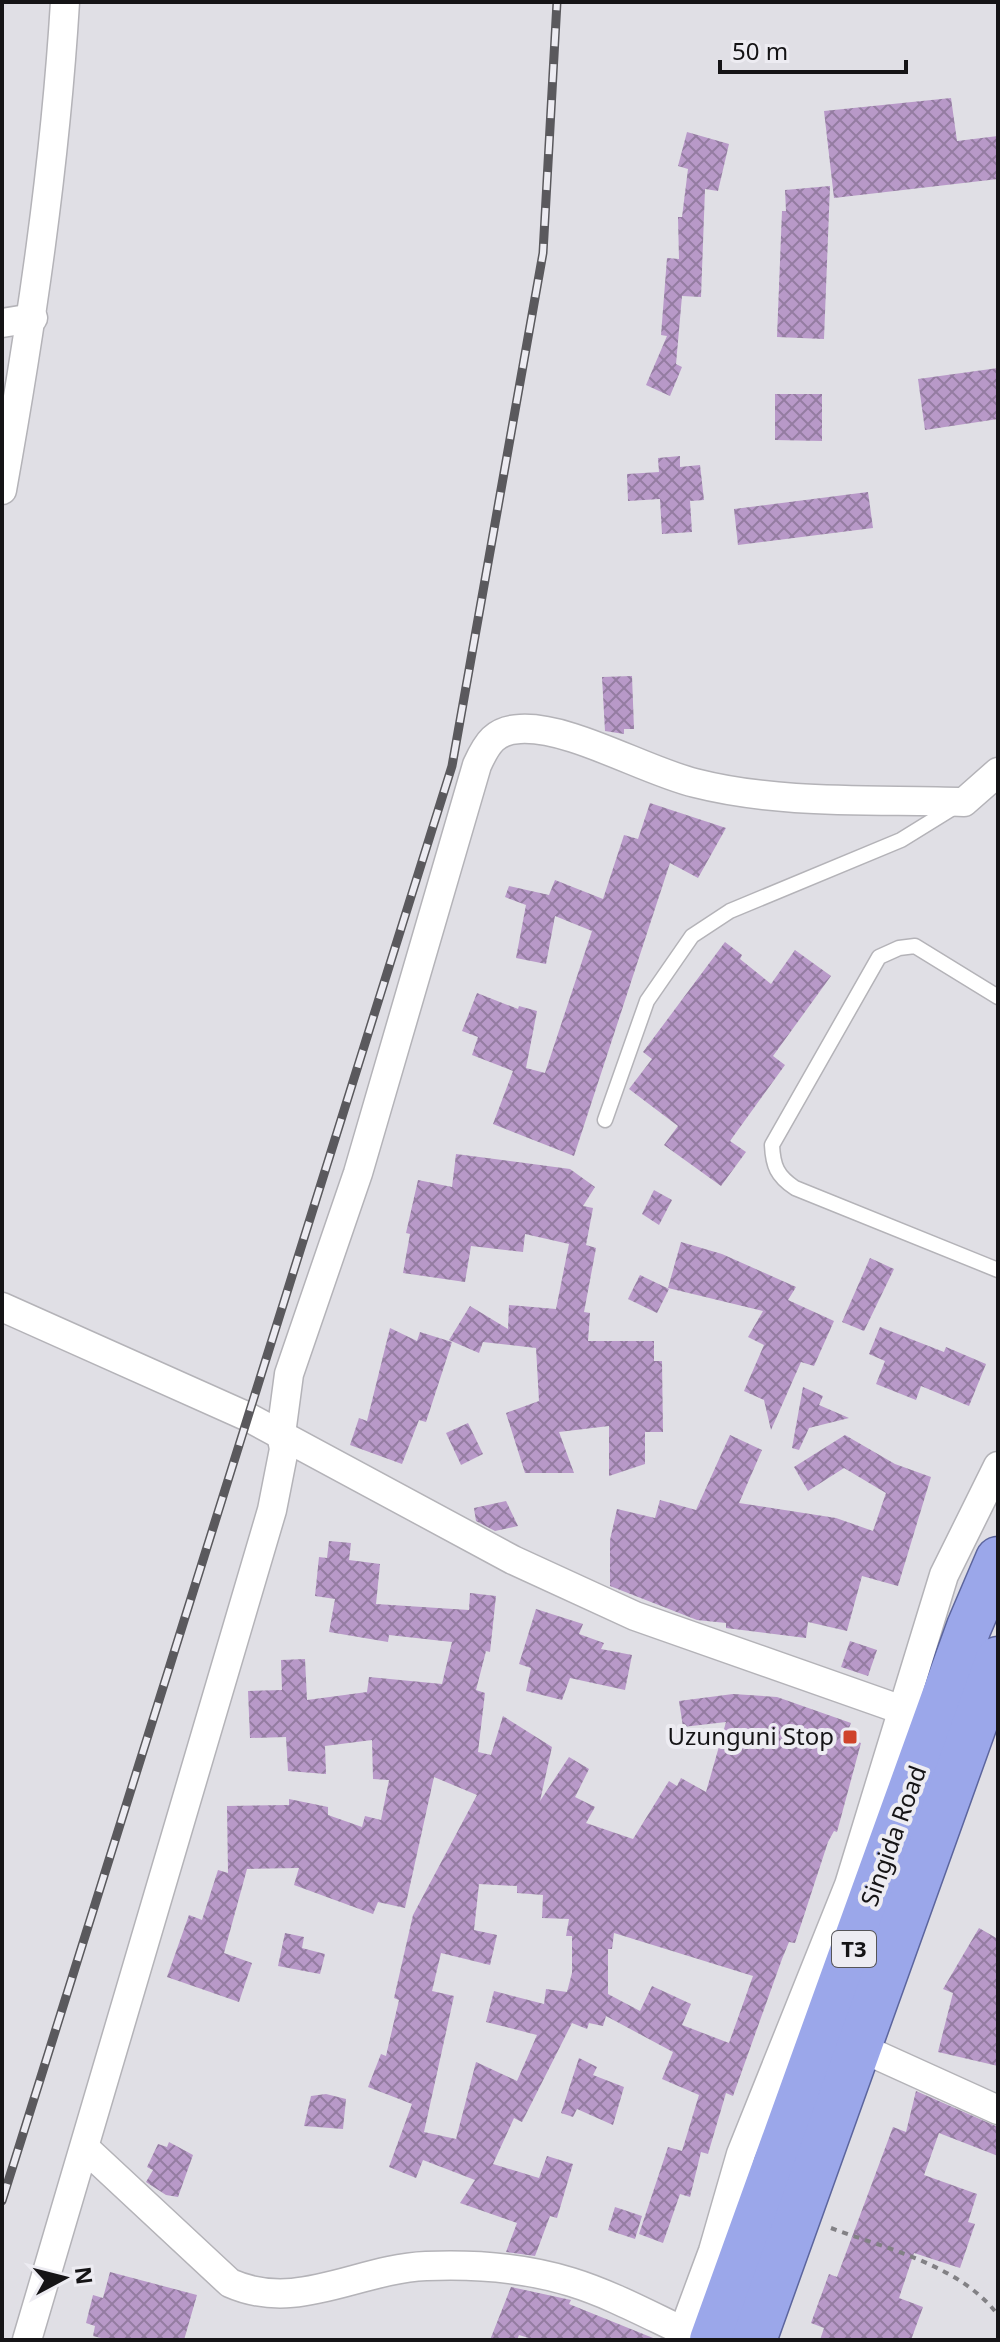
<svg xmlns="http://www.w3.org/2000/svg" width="1000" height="2342" viewBox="0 0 1000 2342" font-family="'Noto Sans',sans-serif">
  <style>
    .building { fill: url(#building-cross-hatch); fill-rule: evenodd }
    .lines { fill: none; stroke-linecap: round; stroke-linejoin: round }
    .service-casing { stroke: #b4b3b8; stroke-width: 17 }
    .minor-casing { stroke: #b4b3b8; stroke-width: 31 }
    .trunk-casing { stroke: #5c659d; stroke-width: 47 }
    .path { stroke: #828185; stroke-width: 4; stroke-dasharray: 6 6; stroke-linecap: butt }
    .service { stroke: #fff; stroke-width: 14 }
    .minor { stroke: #fff; stroke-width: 28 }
    .trunk { stroke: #9ba7ea; stroke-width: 44 }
    .rail-casing { stroke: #5a595d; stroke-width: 9 }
    .rail { stroke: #edecf2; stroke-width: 6; stroke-dasharray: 18; stroke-linecap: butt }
    .poi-dot { fill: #cf432b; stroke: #edecf2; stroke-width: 3 }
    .labels { text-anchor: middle; stroke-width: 8; stroke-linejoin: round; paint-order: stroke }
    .shield { fill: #edecf2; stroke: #565558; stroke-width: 2 }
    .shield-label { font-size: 22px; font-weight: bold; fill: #151416 }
    .poi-label { font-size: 24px; fill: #151416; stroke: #edecf2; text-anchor: end }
    .street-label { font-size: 24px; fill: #151416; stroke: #edecf2 }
  </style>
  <defs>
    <pattern id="building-cross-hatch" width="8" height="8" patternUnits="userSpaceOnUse" patternTransform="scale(2)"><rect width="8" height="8" fill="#b899c8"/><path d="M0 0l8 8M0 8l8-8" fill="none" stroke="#947ca1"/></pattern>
  </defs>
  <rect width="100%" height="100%" fill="#e0dfe5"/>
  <!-- building -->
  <g class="building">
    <polygon points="951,98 957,141 998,136 998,179 834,198 824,111"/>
    <polygon points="687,132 729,144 718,191 705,189 701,297 682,296 676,364 682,367 670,396 646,385 667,336 661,335 667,258 679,259 678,217 682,217 688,169 678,166"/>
    <polygon points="830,186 824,339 777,337 782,211 786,211 785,190"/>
    <polygon points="998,368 998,419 925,430 918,379"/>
    <polygon points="775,394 822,394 822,441 775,440"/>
    <polygon points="680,456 680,467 700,465 704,500 690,501 692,532 662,534 660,499 628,501 627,474 659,472 658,458"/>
    <polygon points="868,492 873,528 738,545 734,509"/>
    <polygon points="632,676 634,729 624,729 624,734 605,731 602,677"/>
    <polygon points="650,803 726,828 698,878 670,863 574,1156 493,1124 513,1071 472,1055 478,1037 462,1031 477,993 518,1009 519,1006 537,1011 526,1068 545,1073 592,931 555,916 546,964 516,958 526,905 505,897 509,886 549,895 555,880 603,899 624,835 638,839"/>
    <polygon points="725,942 742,955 740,959 771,984 795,950 831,976 773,1056 785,1065 730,1141 746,1152 721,1186 664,1145 678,1126 629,1089 652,1059 643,1052"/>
    <polygon points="456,1154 570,1169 595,1187 583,1206 593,1208 586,1245 596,1248 584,1312 590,1313 588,1341 654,1341 654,1361 662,1361 663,1432 645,1432 645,1464 609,1476 609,1426 559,1432 574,1473 525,1473 506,1413 539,1401 536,1348 483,1342 479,1353 449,1340 470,1306 508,1329 509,1305 556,1309 569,1244 525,1234 523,1252 471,1246 465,1282 403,1273 410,1234 406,1233 418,1180 452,1187"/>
    <polygon points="654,1190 672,1200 659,1225 642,1214"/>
    <polygon points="681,1242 722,1254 796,1287 788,1300 834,1321 814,1366 801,1362 771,1430 764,1400 744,1391 764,1345 748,1337 763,1311 668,1288"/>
    <polygon points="870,1258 894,1269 864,1331 842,1322"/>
    <polygon points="640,1275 669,1289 657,1313 628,1299"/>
    <polygon points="880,1327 944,1352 946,1347 986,1364 969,1406 921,1386 916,1400 876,1384 885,1361 869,1354"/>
    <polygon points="390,1328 417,1341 420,1332 452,1342 426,1422 419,1420 402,1464 350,1445 359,1418 367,1421"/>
    <polygon points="803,1387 823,1396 819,1405 849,1418 809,1428 799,1450 792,1448"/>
    <polygon points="468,1423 483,1454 461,1465 446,1433"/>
    <polygon points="730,1435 762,1450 739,1503 836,1518 873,1531 886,1493 844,1468 808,1491 794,1467 845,1435 895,1464 931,1477 898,1586 862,1576 847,1631 808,1622 806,1638 726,1628 726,1623 697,1620 610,1586 610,1540 617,1509 655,1518 660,1500 696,1510"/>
    <polygon points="506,1501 518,1526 495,1531 476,1521 474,1508"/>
    <path d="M329,1541L351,1543L349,1560L380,1564L376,1604L469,1610L470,1593L496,1596L490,1652L486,1651L476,1690L485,1693L478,1752L491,1755L503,1716L552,1747L540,1801L569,1757L589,1769L575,1797L595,1807L586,1823L633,1839L669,1781L677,1786L681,1778L706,1792L726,1722L683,1727L679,1701L733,1694L777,1697L851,1723L845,1738L861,1743L837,1832L834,1831L828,1842L795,1943L789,1942L782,1959L733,2096L726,2093L708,2154L701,2152L690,2197L680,2194L663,2243L639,2234L668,2147L682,2151L699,2095L662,2079L673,2052L606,2016L603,2026L589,2023L587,2029L572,2023L522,2122L514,2118L493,2164L539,2178L547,2156L573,2164L557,2218L550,2216L535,2256L506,2252L517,2223L460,2203L475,2180L423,2160L416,2178L389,2167L412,2104L368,2087L381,2054L386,2056L399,2000L394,1998L413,1915L477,1795L434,1777L405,1908L378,1902L373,1914L294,1885L299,1868L247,1869L224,1953L252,1963L239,2002L167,1977L189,1915L202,1920L218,1870L228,1873L227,1806L289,1805V1799L328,1807V1815L362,1827L365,1816L381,1820L389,1780L373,1779L372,1740L325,1746L326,1774L288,1771L286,1737L250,1738L248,1691L282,1690L281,1660L305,1659L307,1700L367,1692L369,1677L442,1684L452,1642L389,1635L388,1642L329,1632L335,1599L315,1596L319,1557L327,1558ZM479,1884L517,1886V1893L543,1895L542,1918L569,1919L566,1936H572V1973L567,1992L546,1989L544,2004L494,1991L486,2022L537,2035L517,2081L476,2062L456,2139L424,2132L454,1996L432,1991L441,1953L490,1965L497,1935L474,1930ZM614,1933L753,1976L729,2043L682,2025L691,2004L652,1986L640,2011L608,1994V1949H612Z"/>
    <polygon points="536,1609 583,1624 579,1634 604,1643 601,1649 632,1655 625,1690 570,1678 562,1700 526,1691 531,1668 519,1664"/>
    <polygon points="850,1641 877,1650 868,1676 841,1667"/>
    <polygon points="979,1928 998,1939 998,2066 938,2052 953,1993 943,1989"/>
    <polygon points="285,1933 304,1937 302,1948 325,1954 320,1974 278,1966"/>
    <polygon points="579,2058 597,2067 593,2075 624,2087 613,2125 577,2109 573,2117 561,2113"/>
    <polygon points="916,2091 998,2127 998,2156 939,2133 924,2175 977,2194 968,2222 975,2224 960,2268 914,2253 899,2298 923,2307 911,2340 820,2340 824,2328 811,2323 829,2274 837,2277 893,2127 906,2132"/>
    <polygon points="326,2094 346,2099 343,2129 304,2126 311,2096"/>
    <polygon points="169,2142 193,2155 178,2197 166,2195 146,2182 153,2170 147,2167 158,2144 167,2147"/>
    <polygon points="615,2207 642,2216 635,2239 608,2230"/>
    <polygon points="110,2272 197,2295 184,2340 109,2340 93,2336 95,2326 86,2323 93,2295 103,2298"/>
    <polygon points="511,2287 571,2300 569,2304 658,2340 535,2340 519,2335 517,2340 490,2340"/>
  </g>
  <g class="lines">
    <defs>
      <g id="service">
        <path d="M998,997L915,946L899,948L879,957L772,1145C773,1166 777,1176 795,1188L998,1270"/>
        <polyline points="605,1120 647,1001 692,936 730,911 901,840 956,806"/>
      </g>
      <g id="minor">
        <polyline points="2,323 33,318"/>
        <path d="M2,490C31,328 55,167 65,2"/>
        <polyline points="2,1307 246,1416 513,1560 635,1616 905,1711"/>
        <polyline points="859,2047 998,2110"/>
        <path d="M85,2148L230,2283C297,2313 357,2269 426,2266C473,2264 526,2268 571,2282C610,2294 647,2314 683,2331"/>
        <path d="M27,2340L272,1510L284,1449L281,1434L289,1374L358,1173L477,765C487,743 495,730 520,729C570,726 645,771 695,783C781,805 875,799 964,802L998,772"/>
        <polyline points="680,2340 713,2251 741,2154 849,1885 944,1575 998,1466"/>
      </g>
      <g id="trunk">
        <polyline points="712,2340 969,1627 998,1559"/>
        <polyline points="754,2340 998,1659"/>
      </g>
    </defs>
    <!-- service casing -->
    <use href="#service" class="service-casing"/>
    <!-- minor casing -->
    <use href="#minor" class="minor-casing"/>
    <!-- trunk casing -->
    <use href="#trunk" class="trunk-casing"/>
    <!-- path -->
    <path class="path" d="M831,2228C887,2249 960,2265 998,2315"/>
    <!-- service -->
    <use href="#service" class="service"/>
    <!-- minor -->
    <use href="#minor" class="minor"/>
    <!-- trunk -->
    <use href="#trunk" class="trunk"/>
    <defs>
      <polyline id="rail" points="2,2201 452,766 543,253 557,2"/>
    </defs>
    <!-- rail casing -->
    <use href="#rail" class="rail-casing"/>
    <!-- rail -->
    <use href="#rail" class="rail"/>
  </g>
  <!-- markers -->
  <rect class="poi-dot" x="842" y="1729" width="16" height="16" rx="4"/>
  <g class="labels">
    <!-- shield labels -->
    <rect class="shield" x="832" y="1931" width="44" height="36" rx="6"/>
    <g class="shield-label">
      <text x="854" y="1957">T3</text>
    </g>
    <!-- poi labels -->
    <g class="poi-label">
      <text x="834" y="1745">Uzunguni Stop</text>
    </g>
    <!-- street labels -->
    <g class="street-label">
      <text transform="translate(894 1836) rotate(-70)" y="8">Singida Road</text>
    </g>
  </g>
  <!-- border -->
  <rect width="1000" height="2342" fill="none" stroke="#151416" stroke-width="8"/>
  <!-- north arrow -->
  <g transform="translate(64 2278) rotate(83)" stroke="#edecf2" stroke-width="6" paint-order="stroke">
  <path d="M0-6L14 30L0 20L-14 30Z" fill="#151416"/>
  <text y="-12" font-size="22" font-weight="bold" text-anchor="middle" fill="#151416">N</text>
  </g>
  <!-- scale -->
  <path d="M720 60v12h186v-12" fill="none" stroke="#151416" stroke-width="4"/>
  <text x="732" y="60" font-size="24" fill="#151416" stroke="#edecf2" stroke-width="6" paint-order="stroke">50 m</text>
</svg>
